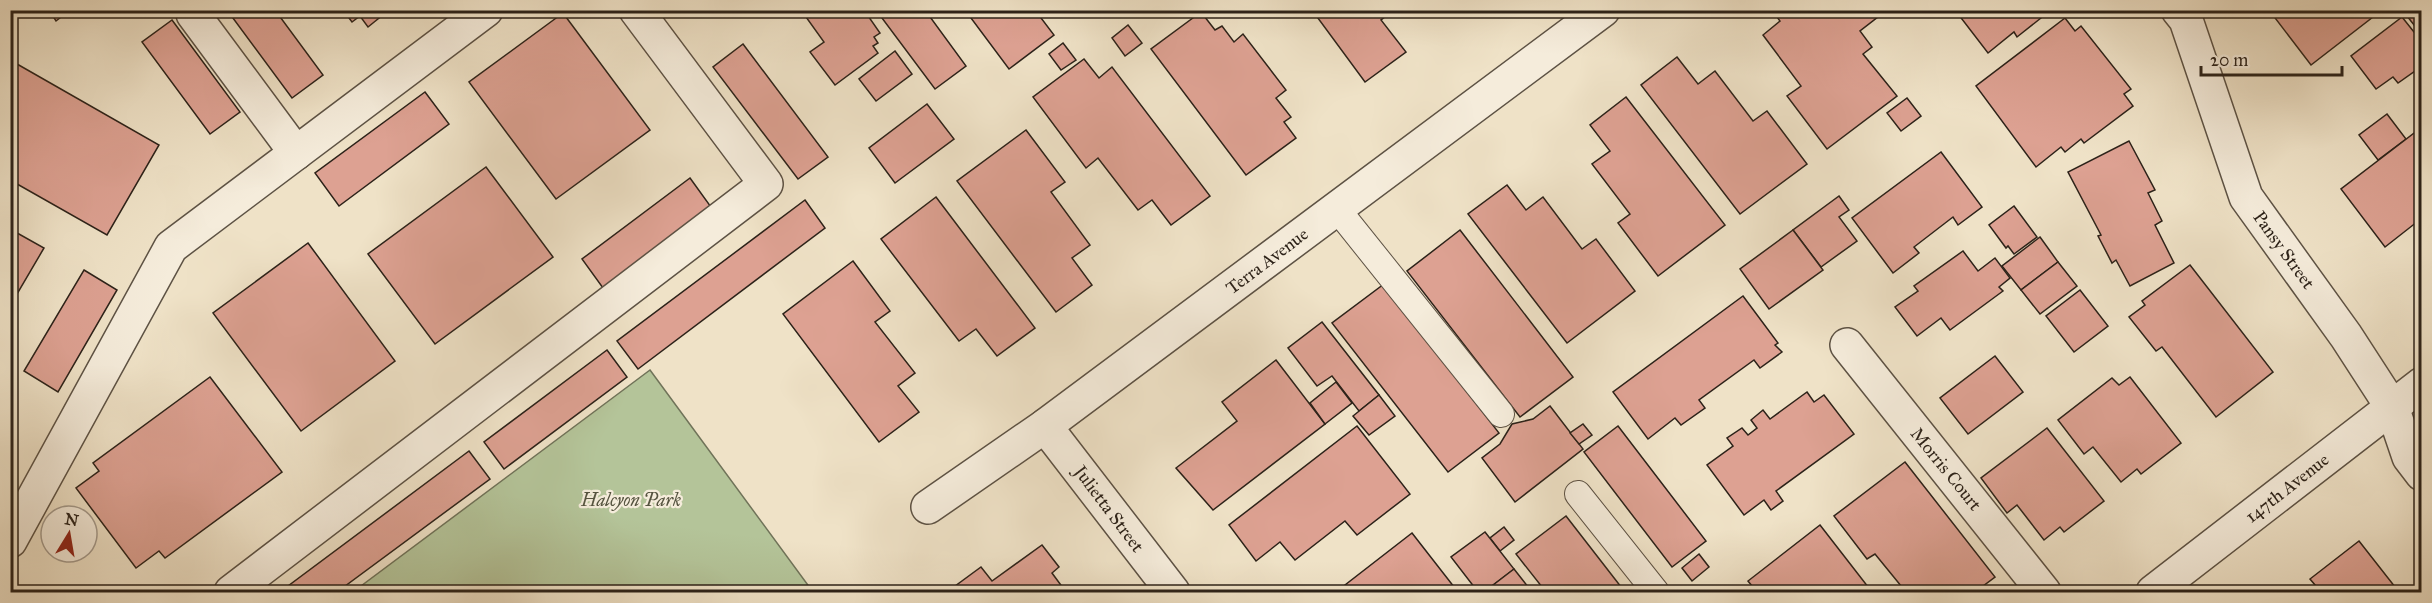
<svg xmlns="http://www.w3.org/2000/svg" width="2432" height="603" viewBox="0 0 2432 603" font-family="'IM FELL Great Primer',serif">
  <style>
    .green { fill: #b4c499; stroke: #707359; stroke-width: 1.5 }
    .building { fill: #dda192; stroke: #2c2219; stroke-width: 1.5 }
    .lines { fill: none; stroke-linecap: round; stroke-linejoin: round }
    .service-casing { stroke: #5d5244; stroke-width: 28 }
    .minor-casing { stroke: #5d5244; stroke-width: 36 }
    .service { stroke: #f5ecdb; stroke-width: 26 }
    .minor { stroke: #f5ecdb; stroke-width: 33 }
    .labels { text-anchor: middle; stroke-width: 4.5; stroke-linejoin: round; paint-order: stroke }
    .street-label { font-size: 18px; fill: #2c2219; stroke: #f5ecdb }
    .park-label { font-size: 18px; font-style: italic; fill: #55533f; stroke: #f5ecdb }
  </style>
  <rect width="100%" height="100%" fill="#efe2c7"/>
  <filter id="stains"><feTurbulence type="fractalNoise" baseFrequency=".00333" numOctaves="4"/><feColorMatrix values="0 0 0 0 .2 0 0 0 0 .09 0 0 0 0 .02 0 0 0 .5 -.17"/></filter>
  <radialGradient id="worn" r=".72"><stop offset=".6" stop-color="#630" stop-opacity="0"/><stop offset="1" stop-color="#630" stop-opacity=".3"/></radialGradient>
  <!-- green -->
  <polygon class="green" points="650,370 813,592 353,592"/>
  <!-- building -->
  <g class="building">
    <polygon points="49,10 70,10 56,21"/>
    <polygon points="227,10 275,10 323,75 292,98"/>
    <polygon points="343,10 389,10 368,27 360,16 352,22"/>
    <polygon points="801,10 864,10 880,33 874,37 878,43 873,46 878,53 835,85 810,52 824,42"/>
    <polygon points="876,10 925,10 966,66 935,89"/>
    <polygon points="965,10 1035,10 1054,35 1009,69"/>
    <polygon points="1312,10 1394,10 1381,20 1406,52 1365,82"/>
    <polygon points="1772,10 1881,10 1883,13 1860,31 1872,47 1863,54 1897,96 1827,149 1787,96 1801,86 1763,35 1780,21"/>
    <polygon points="1955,10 2051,10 2017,37 2014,32 1988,53"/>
    <polygon points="2269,10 2382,10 2311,65"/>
    <polygon points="2422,10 2422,35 2403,11"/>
    <polygon points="1201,12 1215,30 1222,26 1234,42 1243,34 1286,90 1276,98 1291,117 1284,122 1296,138 1246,175 1151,49"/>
    <polygon points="563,13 650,130 556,199 469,82"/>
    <polygon points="2402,17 2422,42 2422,66 2398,83 2393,77 2376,89 2351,56"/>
    <polygon points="2065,18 2075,31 2081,26 2131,89 2124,94 2133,106 2084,143 2081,139 2065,152 2061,147 2036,167 1976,86"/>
    <polygon points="172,20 240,112 210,134 142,42"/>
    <polygon points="1128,25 1142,43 1125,56 1112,38"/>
    <polygon points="1063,43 1076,60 1061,70 1049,54"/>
    <polygon points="743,44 828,157 798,179 713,67"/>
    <polygon points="895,51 912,74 876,101 859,79"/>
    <polygon points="1677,57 1698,84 1715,71 1753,121 1767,111 1807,164 1740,214 1641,85"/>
    <polygon points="1084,59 1099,78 1112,67 1210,196 1171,225 1152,200 1138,210 1098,158 1086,168 1033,97"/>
    <polygon points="10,60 159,145 107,235 10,180"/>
    <polygon points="425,92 449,124 339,206 315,173"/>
    <polygon points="1626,97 1725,225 1658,276 1618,223 1630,214 1592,164 1610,151 1590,125"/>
    <polygon points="1907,98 1921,116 1901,131 1887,113"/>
    <polygon points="927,104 954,139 895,183 869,148"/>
    <polygon points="2387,114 2406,139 2378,160 2359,135"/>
    <polygon points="2422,127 2422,218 2385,247 2341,189"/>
    <polygon points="1026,130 1065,182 1051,192 1090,245 1072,258 1092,285 1056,312 957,181"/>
    <polygon points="2129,141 2155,190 2148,193 2162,221 2155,225 2174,263 2130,286 2116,260 2112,263 2098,236 2101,235 2068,172"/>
    <polygon points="1941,152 1982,207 1958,225 1953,217 1914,247 1919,253 1893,273 1852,218"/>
    <polygon points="486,167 553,257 435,344 368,254"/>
    <polygon points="690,178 711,207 603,288 582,259"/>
    <polygon points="1507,185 1526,210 1543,197 1582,249 1596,239 1635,291 1567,343 1468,214"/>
    <polygon points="1839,196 1849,210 1839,217 1857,241 1821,267 1793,230"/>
    <polygon points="936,197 1035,328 997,356 976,329 959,341 881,239"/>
    <polygon points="805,200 825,228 638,369 617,341"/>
    <polygon points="2014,206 2037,237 2014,254 2008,246 2006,248 1989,225"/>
    <polygon points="10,229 44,248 10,306"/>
    <polygon points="1460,230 1573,377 1520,417 1407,271"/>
    <polygon points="1793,230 1823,270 1769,309 1740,269"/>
    <polygon points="2040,237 2058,262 2021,290 2002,266"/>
    <polygon points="308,243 395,361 301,431 213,313"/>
    <polygon points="1963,251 1978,271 1995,258 2010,278 1999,287 2003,291 1950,330 1941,318 1917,336 1895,307 1918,291 1914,286"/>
    <polygon points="853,261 890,311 875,322 915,373 898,386 919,412 879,442 783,314"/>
    <polygon points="2058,262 2077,286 2040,314 2021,290"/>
    <polygon points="2190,265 2273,372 2216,417 2162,347 2156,351 2129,317 2145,305 2142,301"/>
    <polygon points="84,270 117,290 58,392 24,371"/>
    <polygon points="1384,284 1499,433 1448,472 1332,323"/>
    <polygon points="2080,290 2108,326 2074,352 2046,316"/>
    <polygon points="1743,296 1778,343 1775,345 1782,352 1760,368 1754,360 1699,400 1705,408 1681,425 1675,418 1648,439 1613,392"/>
    <polygon points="1322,322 1379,395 1359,411 1332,376 1317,386 1288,348"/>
    <polygon points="607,350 627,377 504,469 484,442"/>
    <polygon points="1995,356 2023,392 1968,434 1940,398"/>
    <polygon points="1276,360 1325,424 1213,510 1176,468 1237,421 1222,402"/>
    <polygon points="210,377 282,472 165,558 159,551 136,568 76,488 99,471 93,463"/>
    <polygon points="2130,377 2181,443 2141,474 2137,469 2121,482 2093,447 2084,454 2058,420 2112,378 2119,385"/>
    <polygon points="1336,382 1352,403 1325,424 1310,403"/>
    <polygon points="1807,392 1814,402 1824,395 1854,434 1776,491 1783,501 1771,510 1764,500 1744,515 1707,465 1733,446 1727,438 1742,428 1748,435 1757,428 1751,420 1763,410 1770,419"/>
    <polygon points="1379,395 1395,416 1369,435 1353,416"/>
    <polygon points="1550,406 1583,449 1515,502 1482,458 1500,444 1512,424 1533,419"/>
    <polygon points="1583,424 1592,435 1579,444 1570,433"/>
    <polygon points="1357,426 1410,494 1357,535 1345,521 1295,560 1280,542 1256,561 1229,525"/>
    <polygon points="1618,426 1706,541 1672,567 1584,452"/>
    <polygon points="2047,428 2104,501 2064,532 2060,527 2044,540 2017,505 2007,513 1981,478"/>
    <polygon points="469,451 490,479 337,592 280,592"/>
    <polygon points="1905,462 1995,577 1975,592 1906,592 1875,554 1867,559 1834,516"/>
    <polygon points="1566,516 1625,592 1546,592 1516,554"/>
    <polygon points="1820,525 1872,592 1757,592 1748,581"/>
    <polygon points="1504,527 1514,540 1500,551 1490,538"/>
    <polygon points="1485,532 1514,569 1484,592 1478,592 1451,557"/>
    <polygon points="1412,533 1458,592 1336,592"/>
    <polygon points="2359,541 2399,592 2321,592 2310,579"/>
    <polygon points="1042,545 1059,567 1052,573 1066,592 947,592 981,567 992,581"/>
    <polygon points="1699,554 1709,567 1692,581 1682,568"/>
    <polygon points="1514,569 1532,592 1484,592"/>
  </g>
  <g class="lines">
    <defs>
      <g id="service">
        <polyline points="1337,209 1501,414"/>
        <polyline points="1578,494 1656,592"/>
      </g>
      <g id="minor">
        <polyline points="2178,10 2186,20 2246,197 2346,336 2392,407 2409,457 2422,474"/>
        <polyline points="193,14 296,153"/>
        <polyline points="1847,345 2044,592"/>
        <polyline points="1045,426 1173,592"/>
        <polyline points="928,507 1045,426 1603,10"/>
        <polyline points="10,541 171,247 486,10"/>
        <polyline points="231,592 766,184 636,10"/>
        <polyline points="2153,592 2422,384"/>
      </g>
    </defs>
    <!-- service casing -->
    <use href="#service" class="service-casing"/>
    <!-- minor casing -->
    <use href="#minor" class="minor-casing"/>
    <!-- service -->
    <use href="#service" class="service"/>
    <!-- minor -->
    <use href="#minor" class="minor"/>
  </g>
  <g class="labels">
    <!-- street labels -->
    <g class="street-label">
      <text transform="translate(2284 250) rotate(54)" y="6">Pansy Street</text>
      <text transform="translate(1267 261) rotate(-37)" y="6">Terra Avenue</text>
      <text transform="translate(1946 469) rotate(51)" y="6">Morris Court</text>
      <text transform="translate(2287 488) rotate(-38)" y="6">147th Avenue</text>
      <text transform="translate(1109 509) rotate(53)" y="6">Julietta Street</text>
    </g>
    <!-- park labels -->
    <g class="park-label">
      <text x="631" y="506">Halcyon Park</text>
    </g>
  </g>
  <!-- margin -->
  <rect width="2432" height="603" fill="none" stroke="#efe2c7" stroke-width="36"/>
  <rect x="12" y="12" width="2408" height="579" fill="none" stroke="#2c2219" stroke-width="3"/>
  <rect x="18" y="18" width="2396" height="567" fill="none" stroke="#2c2219" stroke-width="1.5"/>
  <!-- north arrow -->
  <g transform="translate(69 534) rotate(11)"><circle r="28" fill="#f5ecdb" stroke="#a59b8d" stroke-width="1.5"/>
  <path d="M0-4.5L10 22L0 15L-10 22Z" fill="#8f2418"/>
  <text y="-9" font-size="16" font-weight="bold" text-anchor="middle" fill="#2c2219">N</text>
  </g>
  <!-- scale -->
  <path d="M2201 66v9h141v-9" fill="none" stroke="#2c2219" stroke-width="3"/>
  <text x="2210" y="66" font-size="18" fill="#2c2219" stroke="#f5ecdb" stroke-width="4.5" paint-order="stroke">20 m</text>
  <rect width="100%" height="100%" filter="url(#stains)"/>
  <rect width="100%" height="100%" fill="url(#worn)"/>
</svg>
